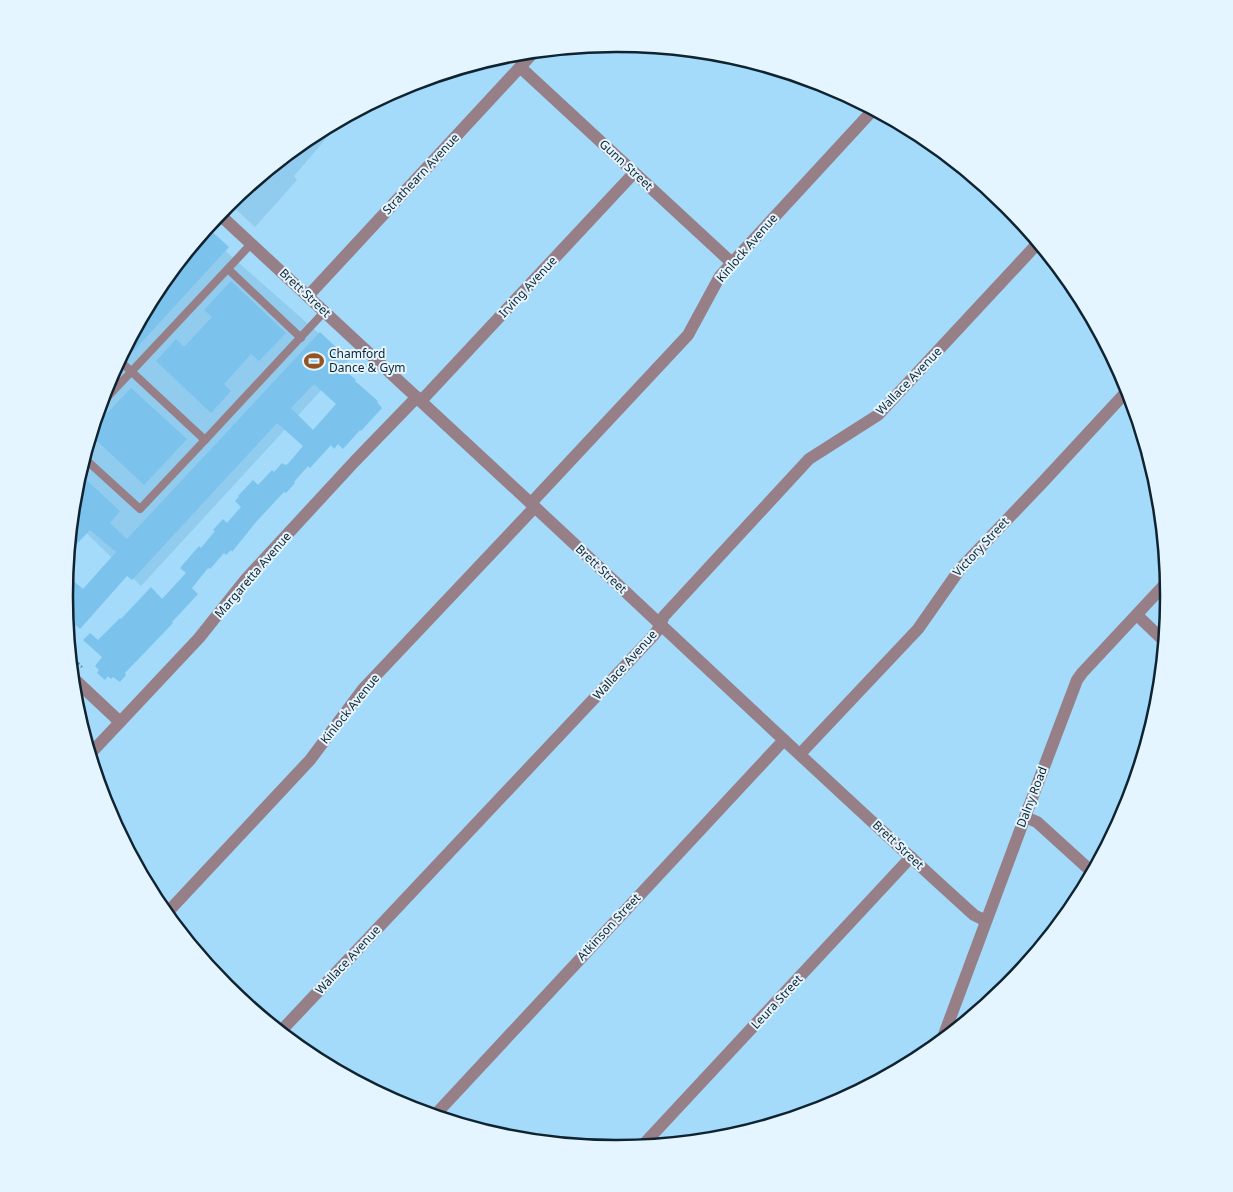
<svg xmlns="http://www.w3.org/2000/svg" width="1233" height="1192" viewBox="0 0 1233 1192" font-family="'Noto Sans',sans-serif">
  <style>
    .built { fill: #91ccef }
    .building { fill: #7bc2ec; fill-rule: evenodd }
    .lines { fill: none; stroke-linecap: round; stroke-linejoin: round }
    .path { stroke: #60879e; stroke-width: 2.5; stroke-dasharray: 2.5 2.5; stroke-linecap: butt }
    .lane { stroke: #977f87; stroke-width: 8 }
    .street { stroke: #977f87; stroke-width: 12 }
    .labels { text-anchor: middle; stroke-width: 4; stroke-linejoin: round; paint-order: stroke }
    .street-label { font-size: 12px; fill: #0f2430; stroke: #e5f5ff }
    .poi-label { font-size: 12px; fill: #0f2430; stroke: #e5f5ff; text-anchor: start }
    .rim { fill: none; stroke: #0f2430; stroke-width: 2.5 }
  </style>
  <rect width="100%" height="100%" fill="#a4dafa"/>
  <!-- built -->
  <g class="built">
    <polygon points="342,120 294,176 297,180 255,227 229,203 310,137"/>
    <polygon points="204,232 349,360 141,586 72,519 75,488 106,384 157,289"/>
  </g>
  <!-- building -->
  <g class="building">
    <polygon points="208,228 229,247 126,359 122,355 157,289"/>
    <polygon points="231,281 286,333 259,361 251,354 224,384 231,391 211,413 156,361 176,339 184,347 212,317 204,310"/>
    <path d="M320,332L343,354L335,362L356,380L355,381L378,401L377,402L382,408L361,431L360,430L343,449L338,444L334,449L331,445L310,468L308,466L294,482L295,483L286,493L284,492L256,522L232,552L231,550L226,555L224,553L210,569L208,568L192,588L198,594L172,622L173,623L125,673L126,675L120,682L113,677L111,679L108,676L105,680L97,673L99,670L95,666L102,657L83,640L90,633L98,640L120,618L121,619L151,587L162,599L186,573L180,568L199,546L201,548L215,531L213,530L223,519L227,523L241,507L235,501L239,497L238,496L253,480L258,485L272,470L274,472L282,463L285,465L286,464L287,465L303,446L277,423L132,580L127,576L80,629L72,622L67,627L66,611L72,604L64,597L66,575L83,589L116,552L90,530L69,552L75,488L79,473L120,511L110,523L127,539ZM314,384L336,404L313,430L291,408Z"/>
    <polygon points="131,388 187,439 144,485 91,435 93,428"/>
  </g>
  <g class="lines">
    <!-- path -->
    <polyline class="path" points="70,656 82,667"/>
    <!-- lane -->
    <g class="lane">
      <polyline points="228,269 301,338"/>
      <polyline points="100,405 251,244"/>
      <polyline points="205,440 325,311"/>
      <polyline points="84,458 140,509 205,440 119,360"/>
    </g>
    <!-- street -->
    <g class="street">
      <polyline points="520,67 732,263"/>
      <path d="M219,214C326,312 432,411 538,510C683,645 827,782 974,915L980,918L986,920"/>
      <polyline points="308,296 534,52"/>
      <polyline points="421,401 634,173"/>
      <polyline points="531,503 688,335 720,276 873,110"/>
      <polyline points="1137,615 1164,641"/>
      <polyline points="72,677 120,722"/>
      <polyline points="90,754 199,638 246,579 355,461 417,397"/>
      <polyline points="800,754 918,629 960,569 1042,483 1128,390"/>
      <polyline points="1025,817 1037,822 1092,872"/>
      <polyline points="166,914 310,760 363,689 535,507"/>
      <polyline points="281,1031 653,636 657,631 664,616 809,459 878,415 1038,243"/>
      <polyline points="942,1040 1025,817 1077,680 1082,673 1167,582"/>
      <polyline points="435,1115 784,740"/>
      <polyline points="642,1146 911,857"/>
    </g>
  </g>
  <!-- icons -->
  <defs>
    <symbol id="stadium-bare" viewBox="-9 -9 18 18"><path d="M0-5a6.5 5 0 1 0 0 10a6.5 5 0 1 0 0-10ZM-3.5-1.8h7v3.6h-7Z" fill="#94531f" stroke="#e5f5ff" stroke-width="2.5" paint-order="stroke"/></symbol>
  </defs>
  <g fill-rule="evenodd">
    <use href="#stadium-bare" x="300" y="347" width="28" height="28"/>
  </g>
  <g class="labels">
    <!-- street labels -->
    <g class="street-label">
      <text transform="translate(626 165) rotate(43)" y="4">Gunn Street</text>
      <text transform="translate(421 174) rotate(-47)" y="4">Strathearn Avenue</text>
      <text transform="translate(747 248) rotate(-49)" y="4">Kinlock Avenue</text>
      <text transform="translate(528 287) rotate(-47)" y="4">Irving Avenue</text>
      <text transform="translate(305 293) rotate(43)" y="4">Brett Street</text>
      <text transform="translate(909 381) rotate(-46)" y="4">Wallace Avenue</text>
      <text transform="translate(981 547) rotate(-47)" y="4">Victory Street</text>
      <text transform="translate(601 569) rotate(43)" y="4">Brett Street</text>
      <text transform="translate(253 575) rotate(-49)" y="4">Margaretta Avenue</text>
      <text transform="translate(625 665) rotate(-48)" y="4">Wallace Avenue</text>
      <text transform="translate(350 709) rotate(-51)" y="4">Kinlock Avenue</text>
      <text transform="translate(1032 797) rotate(-69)" y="4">Dalny Road</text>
      <text transform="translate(898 845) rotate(43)" y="4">Brett Street</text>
      <text transform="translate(609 927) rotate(-47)" y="4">Atkinson Street</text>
      <text transform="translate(348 960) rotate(-47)" y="4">Wallace Avenue</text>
      <text transform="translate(777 1002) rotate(-47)" y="4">Leura Street</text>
    </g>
    <!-- poi labels -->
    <g class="poi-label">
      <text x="329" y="358">Chamford<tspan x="329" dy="14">Dance &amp; Gym</tspan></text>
    </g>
  </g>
  <!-- crop -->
  <path d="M0 0H1233V1192H0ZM616 52H617A543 543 0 0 1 1160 595V597A543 543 0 0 1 617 1140H616A543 543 0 0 1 73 597V595A543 543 0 0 1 616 52Z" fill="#e5f5ff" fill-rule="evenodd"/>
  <path class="rim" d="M616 52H617A543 543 0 0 1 1160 595V597A543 543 0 0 1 617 1140H616A543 543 0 0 1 73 597V595A543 543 0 0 1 616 52Z"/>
</svg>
